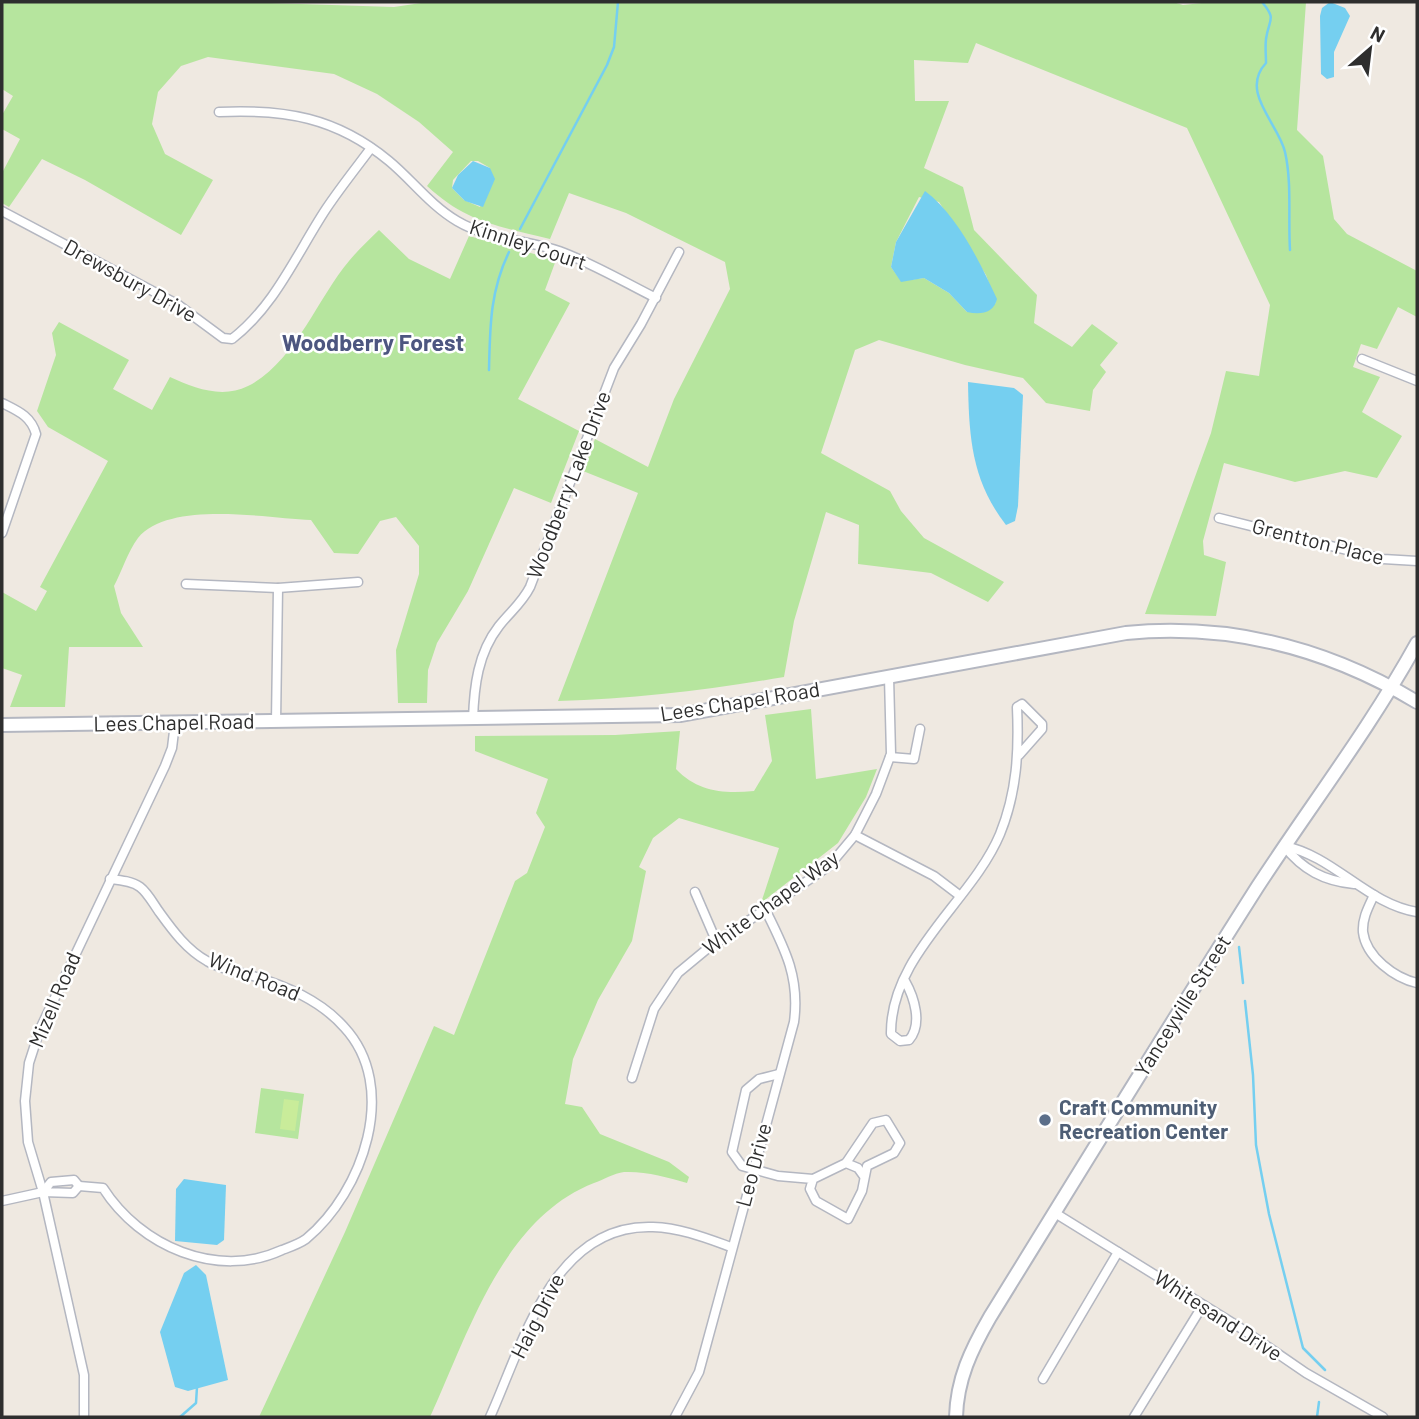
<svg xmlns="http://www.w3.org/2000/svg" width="1419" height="1419" viewBox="0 0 1419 1419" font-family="Barlow,sans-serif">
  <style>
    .green { fill: #b6e59e; fill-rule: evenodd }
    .pitch { fill: #c9ec9a }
    .water { fill: #75cff0 }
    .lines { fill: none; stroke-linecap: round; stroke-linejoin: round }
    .stream { stroke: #75cff0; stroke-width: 2.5 }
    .minor-casing { stroke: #b4b7c1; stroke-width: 11 }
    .secondary-casing { stroke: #b4b7c1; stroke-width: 16 }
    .minor { stroke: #fff; stroke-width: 8 }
    .secondary { stroke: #fff; stroke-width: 12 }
    .service-dot { fill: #5c6f8a; stroke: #fff; stroke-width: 2.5 }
    .labels { text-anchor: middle; stroke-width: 5; stroke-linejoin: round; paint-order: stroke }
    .street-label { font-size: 21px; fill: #2e2e2e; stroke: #fff }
    .service-label { font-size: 21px; font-weight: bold; fill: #4e5e75; stroke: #fff; text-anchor: start }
    .neighbourhood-label { font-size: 23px; font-weight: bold; fill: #4d5680; stroke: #fff }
  </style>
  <rect width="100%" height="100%" fill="#efe9e1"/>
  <!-- green -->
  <g class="green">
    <path d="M2,2H239L394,7L428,2H1173L1183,5L1211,2H1306L1297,130L1323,156L1334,219L1347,234L1417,271V317L1398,307L1377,349L1361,344L1353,367L1380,377L1362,412L1402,436L1377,478L1345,471L1295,482L1224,463L1203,541L1204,555L1226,562L1216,616L1145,614L1211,433L1226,371L1259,376L1270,305L1187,128L976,43L968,63L914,60L915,101H949L924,168L963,187L974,230L1037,295L1034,323L1072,347L1092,324L1118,343L1100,365L1106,372L1093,390L1090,411L1046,403L1023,378L965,365L879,340L855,350L821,453L890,491L901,511L924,538L1004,582L988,602L931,573L858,564L859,525L826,512L794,621L784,677C708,690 635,699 558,701L638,493L583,471L595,439L648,467L674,399L730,289L725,262L626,213L569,193L550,239C499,226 467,223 427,186L453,152L419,122L377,94L334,74L208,57L181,66L158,92L152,124L165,154L213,180L181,235L85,180L42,159L9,207L2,203V173L20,139L2,129V115L13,96L2,89ZM471,161H478L490,168L480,207L464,200L452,188L453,180ZM919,197L939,202L986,275L996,303L967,312L949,293L924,278L901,281L891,267L896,242Z"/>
    <path d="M379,230L409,259L450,279L469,236L556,260L545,290L570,303L518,399L579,431L551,503L514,488L468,591L437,643L428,670L427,703H398L396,650L419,574V546L396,517L380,521L358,554L334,553L311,520C266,518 169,500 138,538C128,551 122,571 114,586L121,613L143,647H69L65,707H10L22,675L2,668V592L36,611L47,591L40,587L108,461L48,427L37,411L56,355L52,333L59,322L129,360L113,389L152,410L170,377C194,388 222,399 248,386C295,362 317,299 349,261C358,250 369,240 379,230Z"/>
    <path d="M811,709L816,779L877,769L866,797L838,843L761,903L779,848L679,818L653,838L639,867L646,871L632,941L598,1000L573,1059L565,1104L582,1107L600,1134L669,1162L689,1177L687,1183C667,1177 645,1171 624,1172C614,1173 603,1180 594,1183C502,1219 468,1335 430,1417H259L345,1232L434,1026L454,1035L515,881L527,873L545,827L536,813L548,779L475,751V736L615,735L680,731L676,769C698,792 724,794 754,791L772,761L765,715Z"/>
    <polygon points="261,1088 304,1094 298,1139 255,1133"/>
  </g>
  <!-- pitch -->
  <polygon class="pitch" points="284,1099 299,1101 295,1131 280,1129"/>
  <!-- water -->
  <g class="water">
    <polygon points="1330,2 1345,8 1350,16 1334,52 1334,77 1327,79 1321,74 1320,16 1322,8"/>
    <polygon points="473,161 490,168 495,179 483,207 465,201 452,188 458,175"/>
    <path d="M925,191C957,215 980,262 997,299C994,313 981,315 967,312L949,293L924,278L901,282L891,267L896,242Z"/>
    <path d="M968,382L1014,388L1023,395L1018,506L1015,521L1006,525C971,480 969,436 968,382Z"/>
    <polygon points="184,1179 226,1185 224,1240 217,1245 175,1241 176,1189"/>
    <polygon points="196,1265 206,1275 228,1380 188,1391 175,1387 160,1332 184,1273"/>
  </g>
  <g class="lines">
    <!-- stream -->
    <g class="stream">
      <path d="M1262,2C1277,20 1269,18 1266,39C1265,47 1266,55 1266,63C1239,92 1279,124 1285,152C1292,182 1288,219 1290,250"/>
      <polyline points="520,229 607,65 614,47 618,2"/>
      <path d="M489,370C490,327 490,291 509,252"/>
      <polyline points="1239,947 1243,983"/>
      <polyline points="1245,1001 1253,1075 1256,1145 1269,1214 1303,1348 1325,1370"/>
      <polyline points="180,1417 196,1403 197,1387"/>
      <polyline points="1317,1417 1319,1402"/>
    </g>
    <defs>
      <g id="minor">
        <path d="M219,112C284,109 336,117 389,161C412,180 430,205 457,221C487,239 526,240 559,251C592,263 624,282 656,298"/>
        <path d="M2,211L177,304L223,338L232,339C275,306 297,253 326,209C340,188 356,168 371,148"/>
        <polyline points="1362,359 1417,381"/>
        <path d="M2,403C18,411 31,416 36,434L2,533"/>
        <polyline points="1219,518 1383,559 1417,561"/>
        <polyline points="186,584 278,588 358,582"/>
        <path d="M473,720C474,686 478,653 499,626C510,612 522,603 530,587L614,368L641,324L679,252"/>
        <polyline points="276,722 278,588"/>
        <polyline points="890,757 914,759 920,729"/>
        <polyline points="855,835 934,876 959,895"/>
        <path d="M1284,846C1334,856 1367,904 1417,912"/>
        <path d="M1284,846C1303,870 1324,881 1354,884"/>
        <polyline points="695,892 717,943"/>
        <path d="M1374,895C1369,906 1362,918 1363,932C1366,957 1395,978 1417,983"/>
        <path d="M905,981C914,997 923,1024 909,1040L900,1041L891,1034C890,955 972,901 1000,834C1017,792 1019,751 1017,707L1022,704L1042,724V729L1019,755"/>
        <polyline points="779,1074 759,1079 746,1090 732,1152 742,1166 778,1176 813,1179 846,1163 873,1123 886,1120 900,1143 894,1153 867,1166 862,1191 848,1219 816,1201 810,1189 813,1179"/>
        <polyline points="632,1078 654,1009 678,973 707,949 829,866 855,835 876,794 891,754 889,677"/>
        <polyline points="846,1163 858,1168 863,1175"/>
        <path d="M79,1186L103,1188C140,1246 217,1280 282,1250C290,1247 299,1244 306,1239C363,1192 400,1087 344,1027C320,1000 286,986 253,976C238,972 220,969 207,961C187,950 173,931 160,913C154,905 148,893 140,887C132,881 120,880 110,879"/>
        <polyline points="2,1201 43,1192 73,1193 79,1186 74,1180 51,1182 43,1192"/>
        <polyline points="1055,1213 1239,1327 1306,1373 1383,1417"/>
        <polyline points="1043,1379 1118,1252"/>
        <polyline points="84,1417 84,1375 43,1192 28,1142 25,1101 29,1063 40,1029 165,766 172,748 175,723"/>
        <path d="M490,1417C523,1344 553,1223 653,1227C681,1228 706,1238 731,1247"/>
        <path d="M675,1417L699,1372L794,1022C800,978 785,949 766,911"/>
        <polyline points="1134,1417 1203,1305"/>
      </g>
      <g id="secondary">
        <path d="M2,725L681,715L1126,633C1231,623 1327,648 1417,702"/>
        <path d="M956,1417C957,1379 971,1350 990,1317C1079,1173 1167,1029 1258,886C1311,805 1370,728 1417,643"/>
      </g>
    </defs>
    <!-- minor casing -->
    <use href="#minor" class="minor-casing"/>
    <!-- secondary casing -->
    <use href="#secondary" class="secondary-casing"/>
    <!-- minor -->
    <use href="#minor" class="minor"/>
    <!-- secondary -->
    <use href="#secondary" class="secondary"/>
  </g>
  <!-- markers -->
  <circle class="service-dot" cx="1045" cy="1120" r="7"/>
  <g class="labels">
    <!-- street labels -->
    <g class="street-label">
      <text transform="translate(528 245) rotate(18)" y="7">Kinnley Court</text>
      <text transform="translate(130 281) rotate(29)" y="7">Drewsbury Drive</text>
      <text transform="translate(569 485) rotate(-69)" y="7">Woodberry Lake Drive</text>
      <text transform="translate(1318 542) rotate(14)" y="7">Grentton Place</text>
      <text transform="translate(740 702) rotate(-9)" y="7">Lees Chapel Road</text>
      <text transform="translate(174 723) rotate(-1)" y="7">Lees Chapel Road</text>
      <text transform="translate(771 903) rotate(-36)" y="7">White Chapel Way</text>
      <text transform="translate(254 977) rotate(22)" y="7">Wind Road</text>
      <text transform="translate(55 1000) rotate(-67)" y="7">Mizell Road</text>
      <text transform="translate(1183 1006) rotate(-58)" y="7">Yanceyville Street</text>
      <text transform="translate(754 1165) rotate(-75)" y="7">Leo Drive</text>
      <text transform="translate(538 1316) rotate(-63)" y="7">Haig Drive</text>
      <text transform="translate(1218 1316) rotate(33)" y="7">Whitesand Drive</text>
    </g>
    <!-- service labels -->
    <g class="service-label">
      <text x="1059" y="1115">Craft Community<tspan x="1059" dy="24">Recreation Center</tspan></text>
    </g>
    <!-- neighbourhood labels -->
    <g class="neighbourhood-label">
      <text x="373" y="351">Woodberry Forest</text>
    </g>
  </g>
  <!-- border -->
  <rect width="1419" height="1419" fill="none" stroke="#2e2e2e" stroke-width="7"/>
  <!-- north arrow -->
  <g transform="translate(1370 49) rotate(28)" stroke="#ffffff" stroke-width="5" paint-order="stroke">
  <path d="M0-5L12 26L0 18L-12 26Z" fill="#2e2e2e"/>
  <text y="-10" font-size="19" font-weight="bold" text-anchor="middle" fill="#2e2e2e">N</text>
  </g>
</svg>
